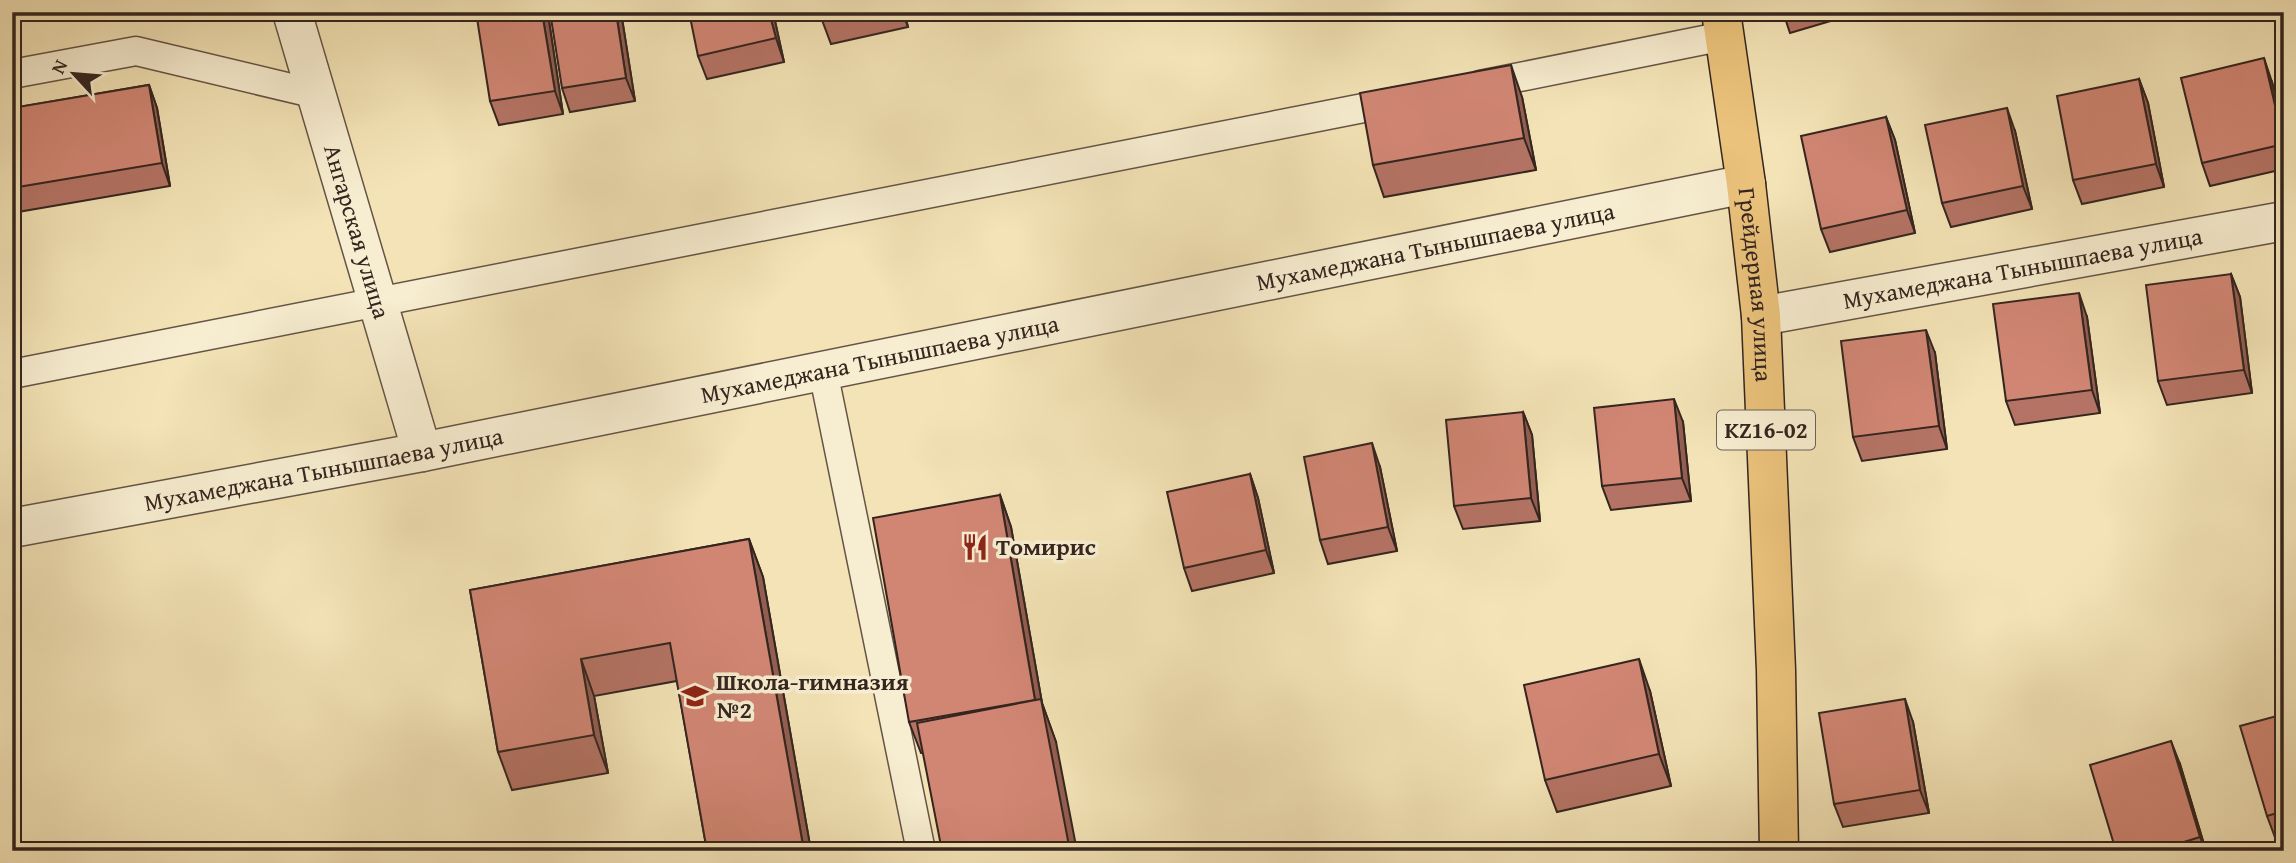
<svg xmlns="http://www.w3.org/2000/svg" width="2296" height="863" viewBox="0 0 2296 863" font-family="'Gentium Book Plus',serif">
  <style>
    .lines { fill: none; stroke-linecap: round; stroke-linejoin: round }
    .lane-casing { stroke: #645445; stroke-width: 31 }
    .street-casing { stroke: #645445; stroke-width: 41 }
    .primary-casing { stroke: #34251f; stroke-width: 41 }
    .lane { stroke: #f7edd0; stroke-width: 28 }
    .street { stroke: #f7edd0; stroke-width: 38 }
    .primary { stroke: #eac27b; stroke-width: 38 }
    .wall { fill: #b47364; stroke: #34251f; stroke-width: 2 }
    .shaded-wall { fill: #925e51; stroke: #34251f; stroke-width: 2 }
    .building { fill: #d18674; stroke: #34251f; stroke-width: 2 }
    .labels { text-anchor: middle; stroke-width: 7; stroke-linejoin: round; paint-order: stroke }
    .shield { fill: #f7edd0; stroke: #6e6154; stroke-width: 2 }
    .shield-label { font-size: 23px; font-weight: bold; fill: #34251f }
    .street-label { font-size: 24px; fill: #34251f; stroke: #f7edd0 }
    .poi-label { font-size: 24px; font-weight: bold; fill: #34251f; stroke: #f7edd0; text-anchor: start }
  </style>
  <rect width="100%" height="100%" fill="#f3e3b6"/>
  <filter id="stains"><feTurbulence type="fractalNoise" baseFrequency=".00286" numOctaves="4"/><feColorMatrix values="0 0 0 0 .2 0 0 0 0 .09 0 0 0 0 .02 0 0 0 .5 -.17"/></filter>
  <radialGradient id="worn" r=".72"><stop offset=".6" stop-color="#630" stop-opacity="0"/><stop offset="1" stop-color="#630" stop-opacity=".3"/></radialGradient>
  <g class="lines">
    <defs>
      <g id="lane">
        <polyline points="12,74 136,51 316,94"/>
        <polyline points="1480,85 1724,36"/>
        <polyline points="823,371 921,851"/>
        <polyline points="12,374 1399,101"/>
      </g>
      <g id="street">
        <path id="s1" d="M292,12L422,452"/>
        <path id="s2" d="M1761,316L2284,221"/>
        <path id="s3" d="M12,528L422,452L1746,184"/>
      </g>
      <g id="primary">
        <path id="s4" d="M1721,12L1746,184L1761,316L1776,670L1779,851"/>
      </g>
    </defs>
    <!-- lane casing -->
    <use href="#lane" class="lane-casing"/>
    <!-- street casing -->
    <use href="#street" class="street-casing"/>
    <!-- primary casing -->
    <use href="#primary" class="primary-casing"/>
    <!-- lane -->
    <use href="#lane" class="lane"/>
    <!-- street -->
    <use href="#street" class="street"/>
    <!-- primary -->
    <use href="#primary" class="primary"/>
  </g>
  <!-- wall -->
  <g class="wall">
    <polygon points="621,12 635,101 570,112 562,88"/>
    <polygon points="773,12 784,62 707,79 698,56"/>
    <polygon points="821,12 904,12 908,27 831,44 822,20"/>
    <polygon points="934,12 966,12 937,19"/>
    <polygon points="1783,12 1861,12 1790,33"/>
    <polygon points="549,21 563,114 499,125 490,101"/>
    <polygon points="2139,79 2148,103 2164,187 2082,204 2073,180"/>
    <polygon points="2272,82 2284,129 2284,169 2210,186 2202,163"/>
    <polygon points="149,85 157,108 170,186 12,213 12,108"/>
    <polygon points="1522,97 1536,170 1384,197 1373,165"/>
    <polygon points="1886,117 1895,140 1915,233 1830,252 1821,229"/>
    <polygon points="2015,131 2032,209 1951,227 1942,203"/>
    <polygon points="2231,274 2240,297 2252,393 2167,405 2158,381"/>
    <polygon points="2087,317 2100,413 2015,425 2006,401"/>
    <polygon points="1935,353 1947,449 1862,461 1853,437"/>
    <polygon points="1523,412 1532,435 1540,521 1463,529 1454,506"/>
    <polygon points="1683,422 1691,501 1611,510 1602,486"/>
    <polygon points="1380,467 1397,551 1328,564 1320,540"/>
    <polygon points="1250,474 1258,498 1274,573 1192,591 1184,568"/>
    <polygon points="1000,495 1011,527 1042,703 1056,742 921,753 909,722"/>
    <polygon points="749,539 763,577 811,851 707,851 677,681 594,696 608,773 512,790 498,752 470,590"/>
    <polygon points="1650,691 1671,786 1557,812 1545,780"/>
    <polygon points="2284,714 2284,837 2276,840 2267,816"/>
    <polygon points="1913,722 1929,813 1843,827 1834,804"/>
    <polygon points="2180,764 2206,851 2116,851"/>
  </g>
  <!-- shaded-wall -->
  <g class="shaded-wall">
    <polygon points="542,12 545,12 549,21 563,114 555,91"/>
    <polygon points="616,12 621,12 635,101 626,78"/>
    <polygon points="769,12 773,12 784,62 776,38"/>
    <polygon points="902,12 904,12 908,27"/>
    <polygon points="2264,58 2272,82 2284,129 2284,141"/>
    <polygon points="1511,65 1522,97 1536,170 1524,138"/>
    <polygon points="2139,79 2148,103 2164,187 2156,164"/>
    <polygon points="149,85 157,108 170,186 162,163"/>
    <polygon points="2007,108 2015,131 2032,209 2023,186"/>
    <polygon points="1886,117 1895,140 1915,233 1907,210"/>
    <polygon points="2231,274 2240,297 2252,393 2244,370"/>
    <polygon points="2079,293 2087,317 2100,413 2092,390"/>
    <polygon points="1926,330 1935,353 1947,449 1939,426"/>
    <polygon points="1674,399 1683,422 1691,501 1682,478"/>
    <polygon points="1523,412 1532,435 1540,521 1531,498"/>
    <polygon points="1372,443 1380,467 1397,551 1388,527"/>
    <polygon points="1250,474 1258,498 1274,573 1266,550"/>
    <polygon points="1000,495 1011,527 1042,703 1056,742 1077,851 1070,851 1035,700"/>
    <polygon points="749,539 763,577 811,851 804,851"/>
    <polygon points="581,659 594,696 608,773 594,735"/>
    <polygon points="1639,659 1650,691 1671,786 1659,754"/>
    <polygon points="1905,699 1913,722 1929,813 1920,790"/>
    <polygon points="2171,741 2180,764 2206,851 2200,837"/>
  </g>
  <!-- building -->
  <g class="building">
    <polygon points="476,12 542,12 555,91 490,101"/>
    <polygon points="550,12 616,12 626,78 562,88"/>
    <polygon points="689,12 769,12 776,38 698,56"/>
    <polygon points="821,12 860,12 822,20"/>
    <polygon points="2264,58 2284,144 2202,163 2181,78"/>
    <polygon points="1511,65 1524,138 1373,165 1360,93"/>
    <polygon points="2139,79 2156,164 2073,180 2057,96"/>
    <polygon points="149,85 162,163 12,188 12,108"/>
    <polygon points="2007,108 2023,186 1942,203 1925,125"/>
    <polygon points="1886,117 1907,210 1821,229 1801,136"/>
    <polygon points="2231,274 2244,370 2158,381 2146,285"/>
    <polygon points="2079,293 2092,390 2006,401 1993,304"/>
    <polygon points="1926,330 1939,426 1853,437 1841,341"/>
    <polygon points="1674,399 1682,478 1602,486 1594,408"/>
    <polygon points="1523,412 1531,498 1454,506 1446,420"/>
    <polygon points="1372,443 1388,527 1320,540 1304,457"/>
    <polygon points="1250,474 1266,550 1184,568 1167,492"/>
    <polygon points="1000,495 1035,700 909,722 873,518"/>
    <polygon points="749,539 804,851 707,851 670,643 581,659 594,735 498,752 470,590"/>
    <polygon points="1639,659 1659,754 1545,780 1524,685"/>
    <polygon points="1041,699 1070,851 942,851 917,723"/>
    <polygon points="1905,699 1920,790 1834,804 1819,713"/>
    <polygon points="2284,714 2284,811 2267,816 2240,726"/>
    <polygon points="2171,741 2200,837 2155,851 2116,851 2090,765"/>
    <polygon points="1897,843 1898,851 1859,851"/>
  </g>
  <!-- icons -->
  <defs>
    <symbol id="restaurant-bare" viewBox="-9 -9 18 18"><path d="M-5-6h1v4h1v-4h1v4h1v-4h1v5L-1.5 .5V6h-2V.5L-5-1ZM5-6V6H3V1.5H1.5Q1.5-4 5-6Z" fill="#8f2418" stroke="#f7edd0" stroke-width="2.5" paint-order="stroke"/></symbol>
    <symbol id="school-bare" viewBox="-9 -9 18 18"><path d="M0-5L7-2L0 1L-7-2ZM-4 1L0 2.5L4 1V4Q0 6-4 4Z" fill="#8f2418" stroke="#f7edd0" stroke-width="2.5" paint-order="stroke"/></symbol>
  </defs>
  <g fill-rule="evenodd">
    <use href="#restaurant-bare" x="956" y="528" width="38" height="38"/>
    <use href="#school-bare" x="676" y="677" width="38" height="38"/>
  </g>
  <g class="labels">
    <!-- shield labels -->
    <rect class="shield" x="1717" y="410.5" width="98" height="39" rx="5"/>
    <g class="shield-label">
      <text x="1766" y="438">KZ16-02</text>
    </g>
    <!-- street labels -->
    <g class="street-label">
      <text dy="8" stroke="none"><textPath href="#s1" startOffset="229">Ангарская улица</textPath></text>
      <text dy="8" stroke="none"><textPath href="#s3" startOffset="1451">Мухамеджана Тынышпаева улица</textPath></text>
      <text dy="8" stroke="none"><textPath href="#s2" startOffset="266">Мухамеджана Тынышпаева улица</textPath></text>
      <text dy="8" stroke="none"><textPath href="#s4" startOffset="275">Грейдерная улица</textPath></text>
      <text dy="8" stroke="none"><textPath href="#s3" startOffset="884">Мухамеджана Тынышпаева улица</textPath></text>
      <text dy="8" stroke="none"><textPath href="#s3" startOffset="317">Мухамеджана Тынышпаева улица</textPath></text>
    </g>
    <!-- poi labels -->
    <g class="poi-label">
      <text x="996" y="555">Томирис</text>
      <text x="716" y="690">Школа-гимназия<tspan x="716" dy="28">№2</tspan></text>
    </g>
  </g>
  <!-- margin -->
  <rect width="2296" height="863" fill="none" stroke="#f3e3b6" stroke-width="42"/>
  <rect x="14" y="14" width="2268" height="835" fill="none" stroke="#34251f" stroke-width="3.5"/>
  <rect x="21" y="21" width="2254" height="821" fill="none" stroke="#34251f" stroke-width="2"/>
  <!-- north arrow -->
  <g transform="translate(74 74) rotate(296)" stroke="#f7edd0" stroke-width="5" paint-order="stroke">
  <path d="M0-5L12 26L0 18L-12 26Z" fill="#34251f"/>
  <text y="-10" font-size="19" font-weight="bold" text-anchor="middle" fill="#34251f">N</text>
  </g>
  <rect width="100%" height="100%" filter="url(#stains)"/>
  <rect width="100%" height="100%" fill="url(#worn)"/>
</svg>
